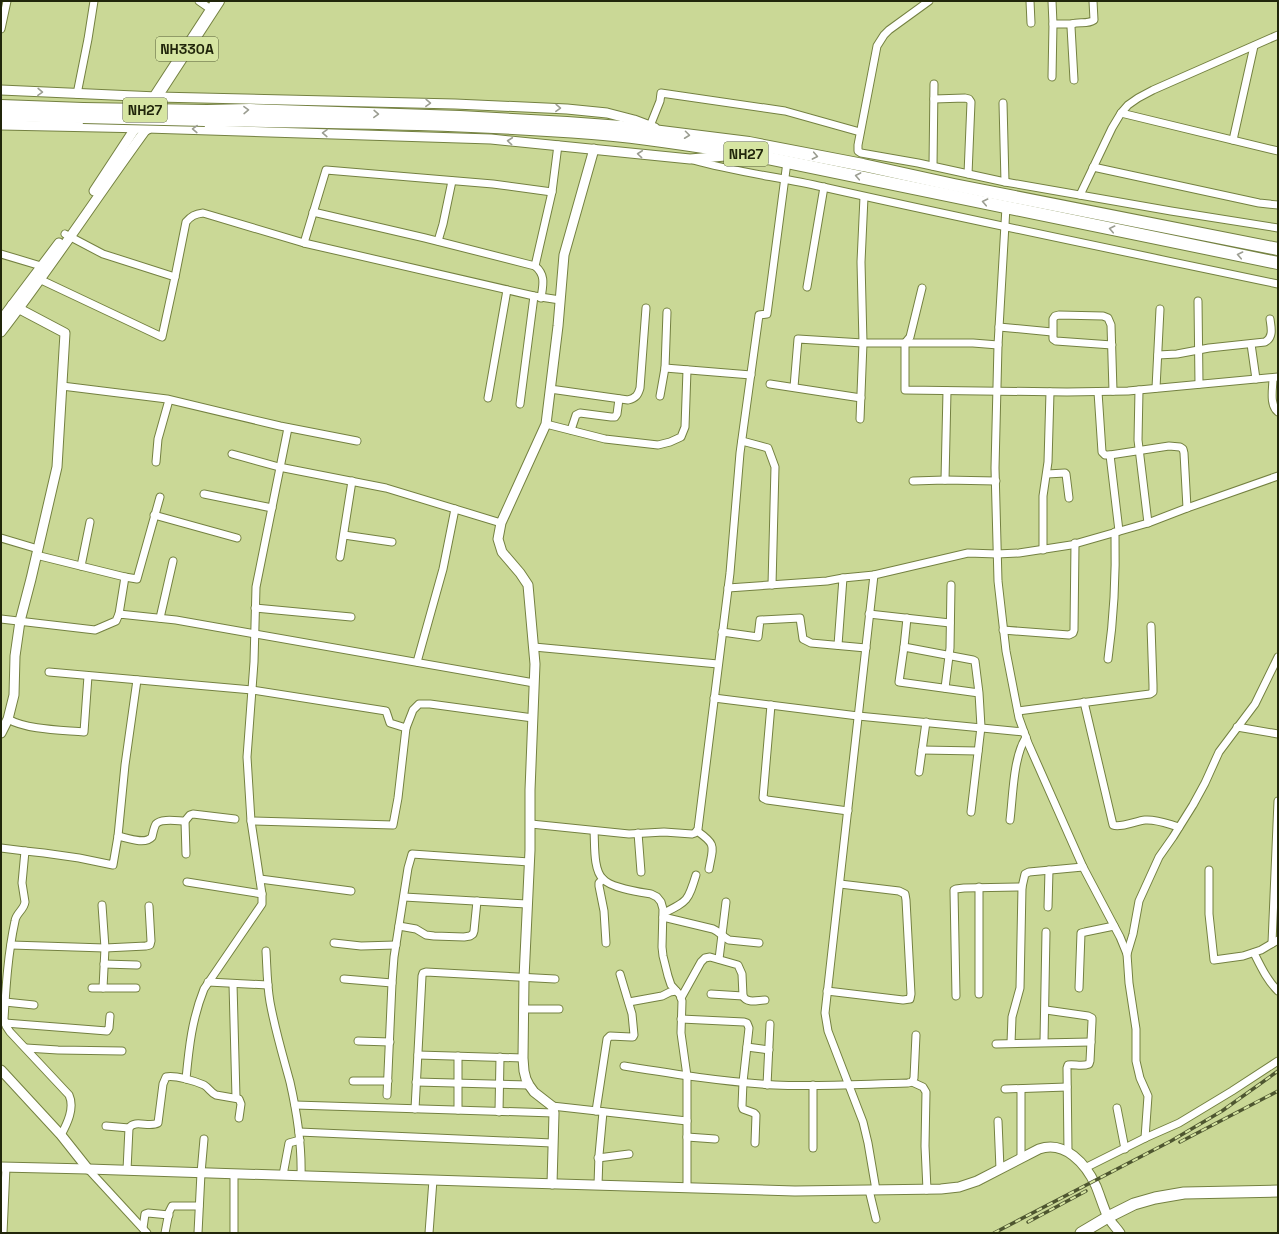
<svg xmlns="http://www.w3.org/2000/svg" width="1279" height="1234" viewBox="0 0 1279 1234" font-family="'Space Grotesk',sans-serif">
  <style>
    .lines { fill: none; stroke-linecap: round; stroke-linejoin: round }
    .minor-casing { stroke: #748141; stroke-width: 9 }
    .tertiary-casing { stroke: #748141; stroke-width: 11 }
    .primary-casing { stroke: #748141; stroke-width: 13 }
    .trunk-casing { stroke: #748141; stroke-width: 14 }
    .minor { stroke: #fff; stroke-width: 7 }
    .tertiary { stroke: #fff; stroke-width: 9 }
    .primary { stroke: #fff; stroke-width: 11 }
    .trunk { stroke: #fff; stroke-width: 12 }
    .rail-casing { stroke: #4e5630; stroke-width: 3.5 }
    .rail { stroke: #d6e5a2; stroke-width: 2; stroke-dasharray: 6; stroke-linecap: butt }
    .trunk-bridge-casing { stroke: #748141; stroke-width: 14; stroke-linecap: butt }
    .trunk-bridge { stroke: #fff; stroke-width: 12 }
    .oneway { stroke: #9b9d91 }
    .labels { text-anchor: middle; stroke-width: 3.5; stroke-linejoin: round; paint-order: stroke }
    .shield { fill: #d6e5a2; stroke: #575f38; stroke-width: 1 }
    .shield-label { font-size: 14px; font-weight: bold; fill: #21260b }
  </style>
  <rect width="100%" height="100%" fill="#cad896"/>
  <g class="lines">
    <defs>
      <g id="minor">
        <polyline points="199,1 212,10"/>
        <polyline points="929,1 889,30 884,35 877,46 858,145 858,151 861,153 918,163 1005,182 1171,211 1278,228"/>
        <polyline points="1030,1 1031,23"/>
        <polyline points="1053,24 1072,24"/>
        <polyline points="1,29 7,1"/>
        <polyline points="1052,77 1053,24 1052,1"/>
        <path d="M1074,80L1071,27L1072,24C1079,21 1087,25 1094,20L1093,1"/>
        <polyline points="77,94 88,39 94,1"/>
        <polyline points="934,99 965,98 969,99 971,102 968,174"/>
        <polyline points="1003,103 1005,182"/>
        <polyline points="1121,113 1278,151"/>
        <polyline points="650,126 660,101 661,93 785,111 860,132"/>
        <polyline points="1233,140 1254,46"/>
        <path d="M693,160C735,172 779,177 823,187C974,221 1126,252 1278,284"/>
        <polyline points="933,166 934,84"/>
        <polyline points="1093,167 1259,203 1278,205"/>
        <polyline points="1080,195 1112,128 1121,113 1128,105 1138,98 1153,90 1278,35"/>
        <polyline points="1006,207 998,345 995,468 998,581 1006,651 1019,718 1028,743 1083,867 1120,937 1127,954 1129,983 1136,1029 1136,1061 1140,1078 1148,1096 1145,1138"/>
        <polyline points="313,212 425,238 535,266 552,192 558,145"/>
        <polyline points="438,241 443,224 452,181"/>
        <polyline points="304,243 326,170 493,184 552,192"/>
        <polyline points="1,254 41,266"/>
        <path d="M535,266C546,275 543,285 541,298"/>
        <path d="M175,277L186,222C191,216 195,214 203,213L304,243L534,296L560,300"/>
        <polyline points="37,278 162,337 175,277 103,254 65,234"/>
        <polyline points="807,287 824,187"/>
        <polyline points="922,288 910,337 905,343 905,390 1067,392 1128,391 1278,377"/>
        <polyline points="1198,301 1199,384"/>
        <polyline points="999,327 1052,332"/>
        <polyline points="1251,344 1256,379"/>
        <polyline points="1112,345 1056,341 1053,339 1053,319 1055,316 1059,315 1103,316 1108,318 1111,325 1113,391"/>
        <path d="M1158,355L1177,354L1209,348L1265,342C1274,337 1271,327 1270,319"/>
        <polyline points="665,368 751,375"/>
        <path d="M1273,378C1273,388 1269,405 1278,412"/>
        <polyline points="770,384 861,398"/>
        <polyline points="62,386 167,399 280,426 357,441"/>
        <polyline points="794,387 798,339 863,343 973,343 998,345"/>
        <polyline points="1156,388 1160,309"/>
        <path d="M550,389L628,400C636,398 638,395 640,388L646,308"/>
        <polyline points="1139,390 1138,440 1148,523"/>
        <polyline points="1098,392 1102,452 1105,455 1110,455 1169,446 1180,447 1183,449 1184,453 1187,508"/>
        <polyline points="660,396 665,368 667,312"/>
        <polyline points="488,398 507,290"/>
        <polyline points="520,404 534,296"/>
        <polyline points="860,419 863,343 861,262 864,197"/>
        <polyline points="546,424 605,439 658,445 670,442 681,437 685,427 687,370"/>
        <polyline points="571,430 576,415 580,413 611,417 615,417 617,414 619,399"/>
        <polyline points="742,441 768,448 775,467 772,585"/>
        <polyline points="232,454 279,467 386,488 501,523"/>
        <polyline points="1110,455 1119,531"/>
        <polyline points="156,462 158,439 169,400"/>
        <polyline points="1047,474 1065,473 1066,474 1069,498"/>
        <polyline points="945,480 947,391"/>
        <polyline points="913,481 945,480 996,481"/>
        <polyline points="204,494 272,508"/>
        <polyline points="154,515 237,538"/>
        <polyline points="344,535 392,542"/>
        <polyline points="1,538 38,549"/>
        <polyline points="1043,550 1043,496 1048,462 1050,392"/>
        <polyline points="36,555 125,577 119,614"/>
        <polyline points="340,557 352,481"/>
        <polyline points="81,566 90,522"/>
        <polyline points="125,577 137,579 160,497"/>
        <polyline points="843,578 874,575"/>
        <polyline points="728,588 827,581 843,578 838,645"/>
        <polyline points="255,608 351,617"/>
        <polyline points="869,614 950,623"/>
        <polyline points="160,618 173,561"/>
        <polyline points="1,619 95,630 116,621 119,614 176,620 534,683"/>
        <polyline points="1003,630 1069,635 1073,633 1074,630 1075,543"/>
        <polyline points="722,632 758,637 760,620 800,618 803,639 811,643 866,648"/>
        <polyline points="534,647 718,664"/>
        <polyline points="904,647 907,618"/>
        <path d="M1108,659C1114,617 1116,575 1115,532"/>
        <polyline points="417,662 443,569 455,509"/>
        <polyline points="49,672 252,690 386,711 390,723 406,728 413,710 419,704 430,704 533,718"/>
        <polyline points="945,688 950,648 951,585"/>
        <polyline points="714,698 858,716 1024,732"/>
        <path d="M1084,702L1113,825C1120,828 1136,821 1145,820C1157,819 1168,824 1179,827"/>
        <polyline points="771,705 763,798 767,800 848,811"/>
        <polyline points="1018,711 1150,694 1153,692 1153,685 1151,626"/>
        <path d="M8,719C27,730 62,730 84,732L88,676"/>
        <polyline points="1237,727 1278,734"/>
        <polyline points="922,750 978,751"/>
        <polyline points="919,772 926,722"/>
        <polyline points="971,812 981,727 979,693 899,682 904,647 973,660 975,661 979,693"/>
        <path d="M1010,820C1013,796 1013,758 1026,737"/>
        <polyline points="185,821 186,854"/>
        <polyline points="251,821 393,825 398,798 406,728"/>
        <polyline points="531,824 629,834 664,832 692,834 695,833 698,829 730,573 740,453 759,315 767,314 787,162"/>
        <path d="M594,831C595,844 593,870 603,879C611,888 639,892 651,894L657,897L661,902L663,909L662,947L663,956L668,976L671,985L680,995L682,1001L681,1033L687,1076V1187"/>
        <path d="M697,831C717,845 713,846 709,869"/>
        <polyline points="638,833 641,872"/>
        <path d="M118,836C127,838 145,845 152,837C153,833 154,827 156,824C161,818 178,821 185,821L190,815L193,814L235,819"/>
        <polyline points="1,848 25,851"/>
        <polyline points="1209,870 1209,914 1214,960 1243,956 1261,950 1278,940"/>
        <polyline points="260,879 351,891"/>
        <polyline points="603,879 599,883 599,886 604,911 606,943"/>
        <polyline points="187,882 262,894"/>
        <polyline points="404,897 527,904"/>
        <polyline points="102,905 105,948 103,988"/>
        <polyline points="1048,907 1049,870"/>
        <path d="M664,913C688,901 688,901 696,875"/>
        <path d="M663,917L713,929C720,932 723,937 729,940L759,943"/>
        <polyline points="399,926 416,929 426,935 434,936 464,937 470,936 473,934 474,931 477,901"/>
        <polyline points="334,943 361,946 396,945"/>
        <polyline points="1272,943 1278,801"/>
        <polyline points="11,945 105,948 146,946 150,945 151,941 149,906"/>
        <path d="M266,951C267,968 267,985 270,1002C275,1030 283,1056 290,1082C297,1113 302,1144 301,1176"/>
        <path d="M1254,953C1261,967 1267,980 1278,991"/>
        <polyline points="1127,954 1133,934 1139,901 1159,857 1173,837 1193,805 1205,783 1219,752 1255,704 1278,657"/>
        <polyline points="719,959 726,902"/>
        <polyline points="104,964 137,965"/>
        <polyline points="344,979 392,983"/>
        <polyline points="208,982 268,985"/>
        <polyline points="233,984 236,1097"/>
        <polyline points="92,988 136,988"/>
        <polyline points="1079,988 1081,933 1085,932 1114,926"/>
        <polyline points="827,991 903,1000 910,999 911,994 906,900 905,894 899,891 840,884"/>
        <polyline points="711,994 743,996"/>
        <polyline points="979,994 979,887"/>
        <polyline points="956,996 954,890 956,889 964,888 1022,887"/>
        <path d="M681,998L701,962L705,958L710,957L738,965L742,974L743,996C747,1004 758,1000 765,1000"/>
        <polyline points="5,1002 34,1005"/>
        <polyline points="629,1002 662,996 670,992 676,991"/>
        <polyline points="524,1009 559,1009"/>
        <path d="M1046,1010L1088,1016L1092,1018V1021L1090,1061L1089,1064C1082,1067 1075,1064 1068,1065L1067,1068L1068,1152"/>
        <polyline points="681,1019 744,1022 747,1023 749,1028 743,1082 742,1106 743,1109 754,1113 756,1115 755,1143"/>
        <polyline points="5,1023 107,1031 109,1028 110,1016"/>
        <polyline points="358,1041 390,1042"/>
        <polyline points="1044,1042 1046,932"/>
        <polyline points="1011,1043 1012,1017 1020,988 1022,887 1025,874 1029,872 1083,867"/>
        <polyline points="996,1044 1091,1042"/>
        <polyline points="747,1047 769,1050"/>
        <polyline points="26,1048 58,1050 122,1051"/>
        <polyline points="418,1055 523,1058"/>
        <path d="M624,1066C674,1074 724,1082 775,1085C819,1087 864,1084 908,1083L912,1082L914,1078L916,1035"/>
        <path d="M186,1079C189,1047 192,1019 204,989L262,904V894L251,821L247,757L254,662L256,587L288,428"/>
        <polyline points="353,1081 388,1081"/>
        <polyline points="416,1082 529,1085"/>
        <polyline points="912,1082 923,1087 926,1092 925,1146 927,1190"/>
        <polyline points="767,1085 770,1024"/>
        <polyline points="1005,1089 1067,1087"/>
        <polyline points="1021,1089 1021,1158"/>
        <polyline points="387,1095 392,983 394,957 408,868 412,854 529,862"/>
        <polyline points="295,1105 554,1113"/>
        <polyline points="552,1106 687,1121"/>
        <polyline points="1117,1108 1125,1149"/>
        <polyline points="415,1109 422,976 423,973 426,972 555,979"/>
        <polyline points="458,1110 458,1056"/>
        <polyline points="596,1111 607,1039 610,1036 631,1037 633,1037 634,1035 632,1014 620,974"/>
        <polyline points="499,1112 500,1057"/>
        <polyline points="998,1121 1000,1169"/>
        <polyline points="106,1126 129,1128"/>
        <polyline points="299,1132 552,1143"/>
        <path d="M61,1135C67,1124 75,1108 69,1095L10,1032L6,1026L4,1019C6,986 8,953 15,921C16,913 24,910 25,902L22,883L25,851L44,853L79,858L113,865L118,836L125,765L137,680"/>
        <polyline points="687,1137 715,1139"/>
        <polyline points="813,1148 813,1085"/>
        <polyline points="598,1158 629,1154"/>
        <polyline points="1085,1168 1145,1138 1179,1123 1232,1091 1278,1061"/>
        <polyline points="88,1169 147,1233"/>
        <path d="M127,1170L129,1128C135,1119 149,1128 158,1123L163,1084L166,1077C175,1075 195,1081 204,1085C209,1088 211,1093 216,1095L239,1099L241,1104L239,1118"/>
        <polyline points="283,1175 289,1143 300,1140"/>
        <polyline points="598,1185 599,1155 603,1112"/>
        <polyline points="869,1190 876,1219"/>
        <polyline points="876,1190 868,1143 863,1122 828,1031 825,1013 874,575 968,553 997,554 1019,553 1071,545 1148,523 1187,508 1278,476"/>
        <polyline points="143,1228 145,1214 148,1213 169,1215"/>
        <polyline points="3,1233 6,1167"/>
        <polyline points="165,1233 169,1212 172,1206 199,1206"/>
        <polyline points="198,1233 201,1173 204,1139"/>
        <polyline points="234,1233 234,1174"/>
        <polyline points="429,1233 433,1180"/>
      </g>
      <g id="tertiary">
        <polyline points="1,90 157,97 455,104 567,109 607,113 634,120 655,128"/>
        <polyline points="1,125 147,128 491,139 690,159 737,155"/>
        <polyline points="94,191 136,127"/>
        <polyline points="1,320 59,243"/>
        <path d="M1,332C52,266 98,195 147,128"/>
        <polyline points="1,733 8,719 14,695 15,656 20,621 31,579 57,467 65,333 12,305"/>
        <polyline points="1,1070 61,1135 88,1169"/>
        <path d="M1,1167L88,1169L494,1182L795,1191L941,1189L959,1187L977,1181L1039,1149C1065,1140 1086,1164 1096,1186C1100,1196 1103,1206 1107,1215C1110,1222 1116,1227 1120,1233"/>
        <polyline points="552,1184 554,1113 552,1106 534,1092 529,1085 526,1079 524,1071 523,1058 524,978 530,850 530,790 535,664 528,585 520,573 502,552 498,539 501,523 546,424 558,326 564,255 594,149"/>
      </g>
      <polyline id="primary" points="1081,1233 1108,1217 1134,1204 1155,1198 1184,1193 1278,1191"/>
      <g id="trunk">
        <polyline points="1,106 83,109"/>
        <polyline points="207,111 250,110 460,117 567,123 621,127 749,143 863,165 954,185 1278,249"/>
        <polyline points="1,115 83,117"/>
        <path d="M205,120C334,122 464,123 592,133C645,137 696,146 748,154L1278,263"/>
        <polyline points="136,127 218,1"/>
        <polyline points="147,128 157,111"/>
      </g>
    </defs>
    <!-- minor casing -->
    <use href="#minor" class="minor-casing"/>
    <!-- tertiary casing -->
    <use href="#tertiary" class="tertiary-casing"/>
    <!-- primary casing -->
    <use href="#primary" class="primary-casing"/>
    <!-- trunk casing -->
    <use href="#trunk" class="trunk-casing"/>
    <!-- minor -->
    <use href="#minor" class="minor"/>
    <!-- tertiary -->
    <use href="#tertiary" class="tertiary"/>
    <!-- primary -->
    <use href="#primary" class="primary"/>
    <!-- trunk -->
    <use href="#trunk" class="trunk"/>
    <defs>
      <g id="rail">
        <polyline points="1180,1142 1278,1091"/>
        <polyline points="1028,1222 1086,1191"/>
        <polyline points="994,1233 1171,1141 1222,1111 1278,1071"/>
      </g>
    </defs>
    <!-- rail casing -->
    <use href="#rail" class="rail-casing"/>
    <!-- rail -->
    <use href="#rail" class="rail"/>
    <defs>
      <g id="trunk-bridge">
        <polyline points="83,109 207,111"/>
        <polyline points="83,117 205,120"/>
      </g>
    </defs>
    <!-- trunk-bridge casing -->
    <use href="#trunk-bridge" class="trunk-bridge-casing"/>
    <!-- trunk-bridge -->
    <use href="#trunk-bridge" class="trunk-bridge"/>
  </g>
  <!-- one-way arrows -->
  <defs><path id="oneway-chevron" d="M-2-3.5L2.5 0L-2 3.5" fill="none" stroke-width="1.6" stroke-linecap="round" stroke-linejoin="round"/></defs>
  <g class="oneway">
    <use href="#oneway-chevron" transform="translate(40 92) rotate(2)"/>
    <use href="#oneway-chevron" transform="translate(428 103) rotate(2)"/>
    <use href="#oneway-chevron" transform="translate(558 108) rotate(2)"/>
    <use href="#oneway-chevron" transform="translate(246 110) rotate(-1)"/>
    <use href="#oneway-chevron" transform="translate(376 114) rotate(2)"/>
    <use href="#oneway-chevron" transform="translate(195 129) rotate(-178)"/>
    <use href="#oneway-chevron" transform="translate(325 133) rotate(-178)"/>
    <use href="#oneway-chevron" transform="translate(687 135) rotate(7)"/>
    <use href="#oneway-chevron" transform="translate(510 141) rotate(-174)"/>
    <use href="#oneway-chevron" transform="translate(640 154) rotate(-174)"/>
    <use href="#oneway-chevron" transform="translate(815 156) rotate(11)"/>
    <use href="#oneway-chevron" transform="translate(858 176) rotate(-169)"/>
    <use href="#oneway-chevron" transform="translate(985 202) rotate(-168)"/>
    <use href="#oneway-chevron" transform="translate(1112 229) rotate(-168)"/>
    <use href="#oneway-chevron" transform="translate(1240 255) rotate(-168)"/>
  </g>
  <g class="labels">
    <!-- shield labels -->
    <g class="shield">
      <rect x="156" y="37" width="62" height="24" rx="3"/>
      <rect x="123" y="98" width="44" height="24" rx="3"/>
      <rect x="724" y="142" width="44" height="24" rx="3"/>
    </g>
    <g class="shield-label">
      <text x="187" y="54">NH330A</text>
      <text x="145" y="115">NH27</text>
      <text x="746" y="159">NH27</text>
    </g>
  </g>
  <!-- border -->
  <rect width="1279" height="1234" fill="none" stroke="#21260b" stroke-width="4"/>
</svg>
